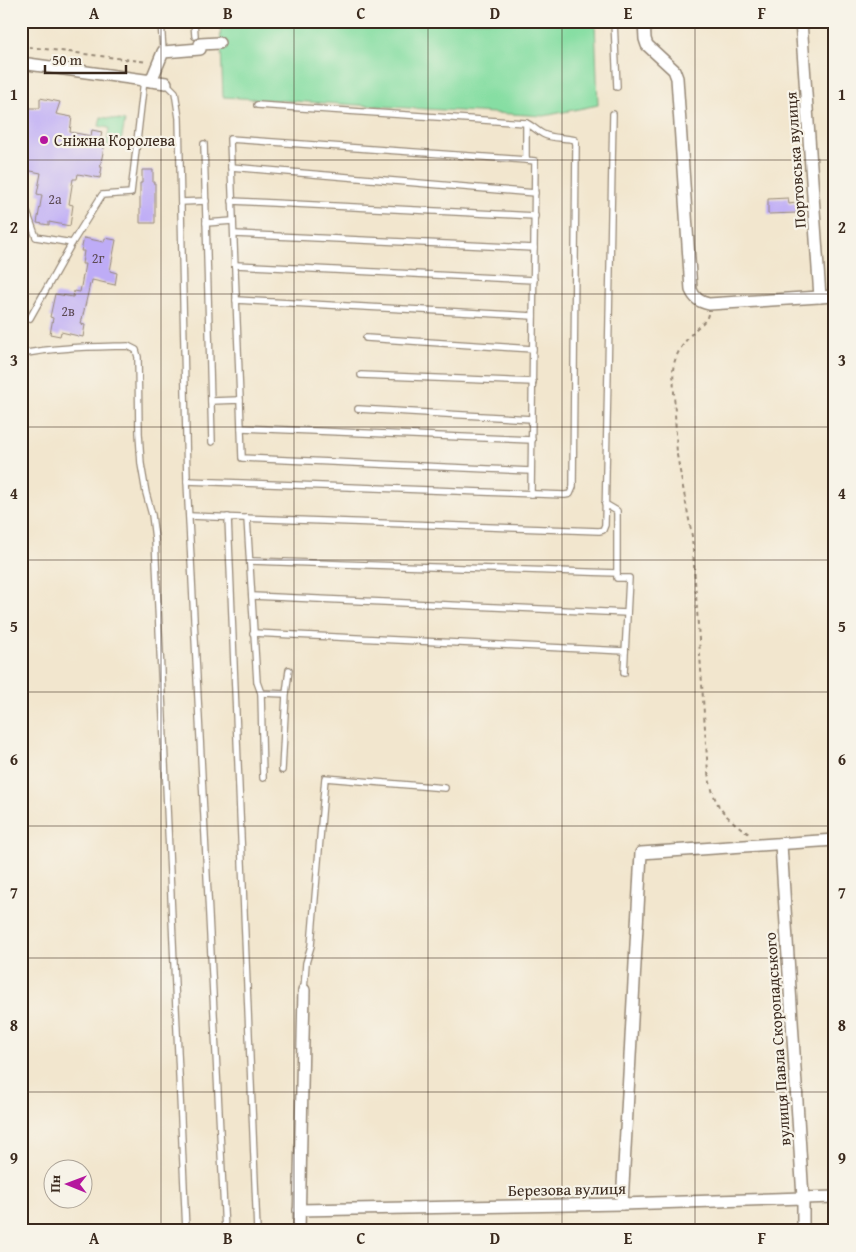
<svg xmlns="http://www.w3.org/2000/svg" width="856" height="1252" viewBox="0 0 856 1252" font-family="'Gentium Book Plus',serif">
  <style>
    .green { fill: #86dea3; stroke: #608460 }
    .building { fill: #beacf6 }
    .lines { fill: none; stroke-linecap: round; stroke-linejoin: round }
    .lane-casing { stroke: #968876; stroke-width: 8 }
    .street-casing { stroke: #968876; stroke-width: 14 }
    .path { stroke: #968876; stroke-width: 2; stroke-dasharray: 4 4; stroke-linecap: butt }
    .lane { stroke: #fff; stroke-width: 5.5 }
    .street { stroke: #fff; stroke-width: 11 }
    .grid { fill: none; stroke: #3b2a1e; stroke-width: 1; stroke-opacity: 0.55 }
    .poi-dot { fill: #b5179e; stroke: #f7f3e8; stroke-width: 2 }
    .labels { text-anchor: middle; stroke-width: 4.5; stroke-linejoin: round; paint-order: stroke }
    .number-label { font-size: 14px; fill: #5c4a54 }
    .poi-label { font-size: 16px; fill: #3b2a1e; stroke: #f7f3e8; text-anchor: start }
    .street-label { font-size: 16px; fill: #3b2a1e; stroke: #f7f3e8 }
    .neatline { fill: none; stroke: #3b2a1e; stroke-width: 2 }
    .grid-label { font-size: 16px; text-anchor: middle; font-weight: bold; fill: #3b2a1e }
  </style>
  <rect width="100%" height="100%" fill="#f7f3e8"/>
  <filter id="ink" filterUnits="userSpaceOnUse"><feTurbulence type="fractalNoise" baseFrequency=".02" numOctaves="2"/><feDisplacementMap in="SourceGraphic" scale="10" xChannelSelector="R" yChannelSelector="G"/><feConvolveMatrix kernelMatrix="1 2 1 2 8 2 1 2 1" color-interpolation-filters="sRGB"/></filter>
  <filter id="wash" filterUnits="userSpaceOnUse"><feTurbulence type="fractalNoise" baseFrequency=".0096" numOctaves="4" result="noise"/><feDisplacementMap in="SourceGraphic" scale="20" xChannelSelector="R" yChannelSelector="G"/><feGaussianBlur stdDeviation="1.12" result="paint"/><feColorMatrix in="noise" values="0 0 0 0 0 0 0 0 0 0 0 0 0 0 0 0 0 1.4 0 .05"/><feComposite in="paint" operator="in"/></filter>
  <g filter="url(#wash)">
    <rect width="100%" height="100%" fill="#f2e6ce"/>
    <!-- green -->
    <g class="green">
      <polygon points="220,21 595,21 598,105 544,116 223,97"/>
      <polygon points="101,117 125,121 120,147 107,145 109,128 99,126"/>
    </g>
    <g id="blocks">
      <!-- building -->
      <g class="building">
        <polygon points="40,98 60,102 56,114 72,117 70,132 91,136 92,130 102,132 100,142 105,143 100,167 102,167 100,178 78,174 77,179 73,179 69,204 73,205 70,226 49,222 49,225 37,223 42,195 37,194 41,173 21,169 21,108 40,108"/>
        <polygon points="142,170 153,170 153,183 155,183 155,223 140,223 140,183 142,183"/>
        <polygon points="788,198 789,204 796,203 797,213 768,214 768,199"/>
        <polygon points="84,238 104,242 105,238 116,240 110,271 117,273 115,285 92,280 91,285 90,284 81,324 85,325 83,337 61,332 60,336 50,334 53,318 50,317 55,294 73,297 74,291 80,292 85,264 82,264 84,251 81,251"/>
      </g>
    </g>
  </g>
  <g filter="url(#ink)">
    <use href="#blocks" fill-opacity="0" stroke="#968876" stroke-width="1"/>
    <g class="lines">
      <defs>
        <g id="lane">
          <polyline points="161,21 163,52"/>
          <polyline points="194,21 195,36"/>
          <polyline points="614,21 617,87"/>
          <polyline points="166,83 175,92 179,118 187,481 225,1231"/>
          <polyline points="526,123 526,160 535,161 531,494"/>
          <polyline points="204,144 212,442"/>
          <polyline points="231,167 535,193"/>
          <polyline points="21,196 36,237 72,243"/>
          <polyline points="232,201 535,216"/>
          <polyline points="181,202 206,201"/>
          <polyline points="206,223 233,221"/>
          <polyline points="234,234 534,248"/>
          <polyline points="235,265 534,280"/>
          <polyline points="236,300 533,316"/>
          <polyline points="30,318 72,243 102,195 131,193 144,80"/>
          <polyline points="366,338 533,349"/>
          <path d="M21,354C57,347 92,347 128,346L136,350L138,357L139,433L141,464L146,493L152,515L155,539L186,1231"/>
          <polyline points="361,375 533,382"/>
          <polyline points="240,400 230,139 526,160"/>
          <polyline points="211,401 240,400 242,458 531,471"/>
          <polyline points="358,409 532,419"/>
          <polyline points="241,428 532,440"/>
          <path d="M187,481L565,495L570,494L573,487L576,144L575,140C565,137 552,139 543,134C537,131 533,126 526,123L257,105"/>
          <polyline points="605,504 617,511 617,578 629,578 624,673"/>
          <polyline points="189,516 599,531 603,530 605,525 613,114"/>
          <polyline points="228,517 257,1231"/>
          <polyline points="247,518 257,682 261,693 286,694 289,670"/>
          <polyline points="250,561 617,573"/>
          <polyline points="252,596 627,613"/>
          <polyline points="253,633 625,651"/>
          <polyline points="261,693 263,778"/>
          <polyline points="282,770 286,694"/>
          <polyline points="304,990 306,963 311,946 325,778 445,788"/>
        </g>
        <g id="street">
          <path d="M644,21L645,39L647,45L674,70L677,78L691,290C695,299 700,302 709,304L835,296"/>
          <polyline points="801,21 820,297"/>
          <polyline points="21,63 166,83"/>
          <polyline points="151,81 163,52 200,49 200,44 219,43"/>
          <polyline points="781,844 803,1198 803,1231"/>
          <polyline points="622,1204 641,853 835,840"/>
          <polyline points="299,1210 622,1204 835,1197"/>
          <polyline points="299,1231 304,990"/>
        </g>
      </defs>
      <!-- lane casing -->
      <use href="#lane" class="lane-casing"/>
      <!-- street casing -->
      <use href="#street" class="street-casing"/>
      <!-- path -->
      <g class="path">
        <polyline points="21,46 148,62"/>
        <path d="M708,314C707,321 701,324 696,329C685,341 674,354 673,371L677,455L692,536L708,773C715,808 722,814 749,834"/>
      </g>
      <!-- lane -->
      <use href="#lane" class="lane"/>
      <!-- street -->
      <use href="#street" class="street"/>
    </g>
  </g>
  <!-- grid -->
  <path class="grid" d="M161,21V1231M294,21V1231M428,21V1231M562,21V1231M695,21V1231M21,160H835M21,294H835M21,427H835M21,560H835M21,692H835M21,826H835M21,958H835M21,1092H835"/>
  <!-- markers -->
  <circle class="poi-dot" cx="44" cy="140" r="5"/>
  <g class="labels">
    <!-- number labels -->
    <g class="number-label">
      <text x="55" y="204">2а</text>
      <text x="98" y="263">2г</text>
      <text x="68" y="316">2в</text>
    </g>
    <!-- poi labels -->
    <g class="poi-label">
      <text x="54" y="146">Сніжна Королева</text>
    </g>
    <!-- street labels -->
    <g class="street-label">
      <text transform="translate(795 160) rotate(-94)" y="6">Портовська вулиця</text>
      <text transform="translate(777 1039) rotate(-94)" y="6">вулиця Павла Скоропадського</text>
      <text transform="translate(567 1189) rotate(-1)" y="6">Березова вулиця</text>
    </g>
  </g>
  <!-- margin -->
  <rect width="856" height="1252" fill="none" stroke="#f7f3e8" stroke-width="55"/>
  <!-- north arrow -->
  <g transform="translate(68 1184) rotate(271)"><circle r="24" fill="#f7f3e8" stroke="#aca397"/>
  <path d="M0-4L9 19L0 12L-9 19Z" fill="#b5179e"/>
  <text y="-8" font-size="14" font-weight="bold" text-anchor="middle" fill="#3b2a1e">Пн</text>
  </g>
  <!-- scale -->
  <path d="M45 65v8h81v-8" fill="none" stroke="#3b2a1e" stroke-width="2.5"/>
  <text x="52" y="65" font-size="15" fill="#3b2a1e" stroke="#f7f3e8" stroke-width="4" paint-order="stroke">50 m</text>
  <rect x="28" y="28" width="800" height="1196" class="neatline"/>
  <g class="grid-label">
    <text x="94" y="19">A</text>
    <text x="228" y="19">B</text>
    <text x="361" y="19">C</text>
    <text x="495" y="19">D</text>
    <text x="628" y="19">E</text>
    <text x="762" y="19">F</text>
    <text x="14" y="100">1</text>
    <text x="842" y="100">1</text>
    <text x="14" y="233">2</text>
    <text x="842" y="233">2</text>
    <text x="14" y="366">3</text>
    <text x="842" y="366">3</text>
    <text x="14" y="499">4</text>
    <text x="842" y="499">4</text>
    <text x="14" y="632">5</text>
    <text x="842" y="632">5</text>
    <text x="14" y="765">6</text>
    <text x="842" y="765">6</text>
    <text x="14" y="898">7</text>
    <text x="842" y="898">7</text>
    <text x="14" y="1031">8</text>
    <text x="842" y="1031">8</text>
    <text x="14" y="1164">9</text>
    <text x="842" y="1164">9</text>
    <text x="94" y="1244">A</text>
    <text x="228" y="1244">B</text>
    <text x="361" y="1244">C</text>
    <text x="495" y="1244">D</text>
    <text x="628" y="1244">E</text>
    <text x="762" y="1244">F</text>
  </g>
</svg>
